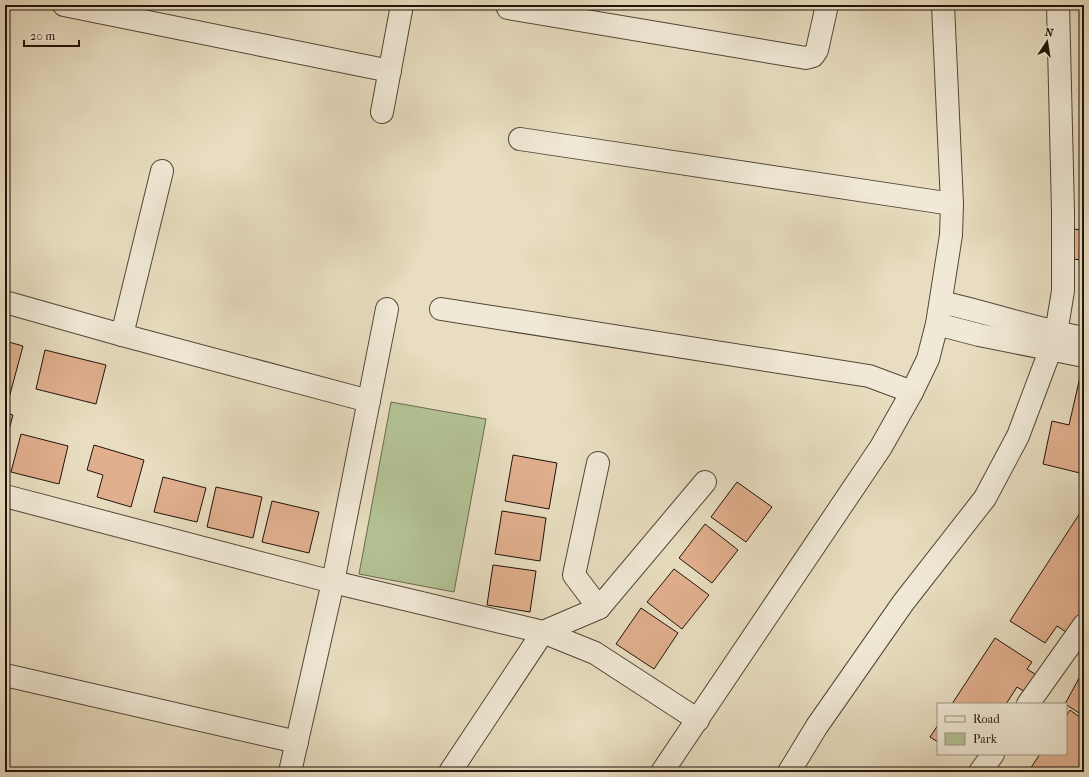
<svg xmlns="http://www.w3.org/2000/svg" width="1089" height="777" viewBox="0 0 1089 777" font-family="'IM FELL French Canon',serif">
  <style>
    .green { fill: #b3c295; stroke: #6a6a50 }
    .building { fill: #e1af8e; stroke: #20130a }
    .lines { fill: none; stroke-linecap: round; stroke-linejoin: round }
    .minor-casing { stroke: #524638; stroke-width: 24 }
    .minor { stroke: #f0e9d6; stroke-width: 22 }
  </style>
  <rect width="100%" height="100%" fill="#e8ddc0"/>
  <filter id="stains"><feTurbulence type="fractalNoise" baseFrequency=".005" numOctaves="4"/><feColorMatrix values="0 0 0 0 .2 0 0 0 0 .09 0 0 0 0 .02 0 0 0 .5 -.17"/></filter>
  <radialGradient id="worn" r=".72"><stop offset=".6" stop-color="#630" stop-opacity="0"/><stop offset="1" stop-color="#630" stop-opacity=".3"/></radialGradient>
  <!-- green -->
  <polygon class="green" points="391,402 486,419 454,592 359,574"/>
  <!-- building -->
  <g class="building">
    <polygon points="1073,229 1084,230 1084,260 1071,259"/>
    <polygon points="5,341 23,346 9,398 5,397"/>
    <polygon points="45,350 106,365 96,404 36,389"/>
    <polygon points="1083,364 1084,364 1084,474 1043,464 1052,421 1069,425"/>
    <polygon points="5,413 13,415 5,444"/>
    <polygon points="21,434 68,446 59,484 11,472"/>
    <polygon points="94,445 144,460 131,507 97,497 103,475 87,470"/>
    <polygon points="513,455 557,463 549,509 505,501"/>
    <polygon points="163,477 206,488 197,522 154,512"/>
    <polygon points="737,482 772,507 746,542 711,517"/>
    <polygon points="216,487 262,497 253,538 207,527"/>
    <polygon points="272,501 319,512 309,553 262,542"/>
    <polygon points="502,511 546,518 540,561 495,554"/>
    <polygon points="1080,513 1084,515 1084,600 1079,607 1084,611 1069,634 1057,626 1045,643 1010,621"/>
    <polygon points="705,524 738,550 712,583 679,558"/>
    <polygon points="493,565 536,571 530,612 487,605"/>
    <polygon points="674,569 709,595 682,629 647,602"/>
    <polygon points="641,608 678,633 654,669 616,644"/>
    <polygon points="995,638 1032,662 1027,669 1038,676 1027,693 1017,687 1006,704 952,704"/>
    <polygon points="1084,669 1084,716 1065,704"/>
    <polygon points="1070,710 1084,720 1084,762 1077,772 1028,772 1040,754 1066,754 1066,716"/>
    <polygon points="938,725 938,742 930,737"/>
  </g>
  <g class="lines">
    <defs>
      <g id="minor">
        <polyline points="64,5 390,71"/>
        <polyline points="508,8 806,58 813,56 817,50 827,5"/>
        <polyline points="382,112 402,5"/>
        <polyline points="520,139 952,204"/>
        <polyline points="5,302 122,335 369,401"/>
        <path d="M941,302C989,313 1036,329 1084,338"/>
        <polyline points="441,309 869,376 912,392"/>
        <polyline points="937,324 979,335 1084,356"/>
        <polyline points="122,335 162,171"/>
        <polyline points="598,463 574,575 599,608"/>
        <polyline points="5,496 333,582 543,632 599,608 705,482"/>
        <polyline points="5,675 297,742"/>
        <polyline points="1028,704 1084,625"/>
        <polyline points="290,772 333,582 387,309"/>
        <polyline points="450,772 543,632 595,653 698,720"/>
        <polyline points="662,772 881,447 912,392 928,359 937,324 951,235 952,204 943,5"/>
        <polyline points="789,772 817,726 903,603 985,498 1018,436 1051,348 1056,333 1063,291 1063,211 1058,5"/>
        <polyline points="980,772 993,754"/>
      </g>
    </defs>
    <!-- minor casing -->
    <use href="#minor" class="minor-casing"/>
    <!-- minor -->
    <use href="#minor" class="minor"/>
  </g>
  <!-- margin -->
  <rect width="1089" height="777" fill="none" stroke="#e8ddc0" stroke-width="20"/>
  <rect x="6" y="6" width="1077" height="765" fill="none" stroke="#20130a" stroke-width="2"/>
  <rect x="10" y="10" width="1069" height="757" fill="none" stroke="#20130a"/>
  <!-- legend -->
  <rect x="937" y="703" width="130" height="52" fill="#f0e9d6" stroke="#9d9384"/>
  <rect x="945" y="716" width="20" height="6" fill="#f0e9d6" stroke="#9d9384"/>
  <text x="973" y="723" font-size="12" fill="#20130a">Road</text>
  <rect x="945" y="733" width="20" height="12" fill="#b3c295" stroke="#9d9384"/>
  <text x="973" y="743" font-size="12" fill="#20130a">Park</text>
  <!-- north arrow -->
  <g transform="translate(1047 42) rotate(12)" stroke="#f0e9d6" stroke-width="3" paint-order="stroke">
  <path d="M0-3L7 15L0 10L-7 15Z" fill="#20130a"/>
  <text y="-6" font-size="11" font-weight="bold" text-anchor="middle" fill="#20130a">N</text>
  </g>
  <!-- scale -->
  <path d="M24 40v6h55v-6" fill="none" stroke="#20130a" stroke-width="2"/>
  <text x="30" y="40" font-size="12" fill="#20130a" stroke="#f0e9d6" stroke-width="3" paint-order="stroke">20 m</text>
  <rect width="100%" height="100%" filter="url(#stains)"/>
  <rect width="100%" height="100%" fill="url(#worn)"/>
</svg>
